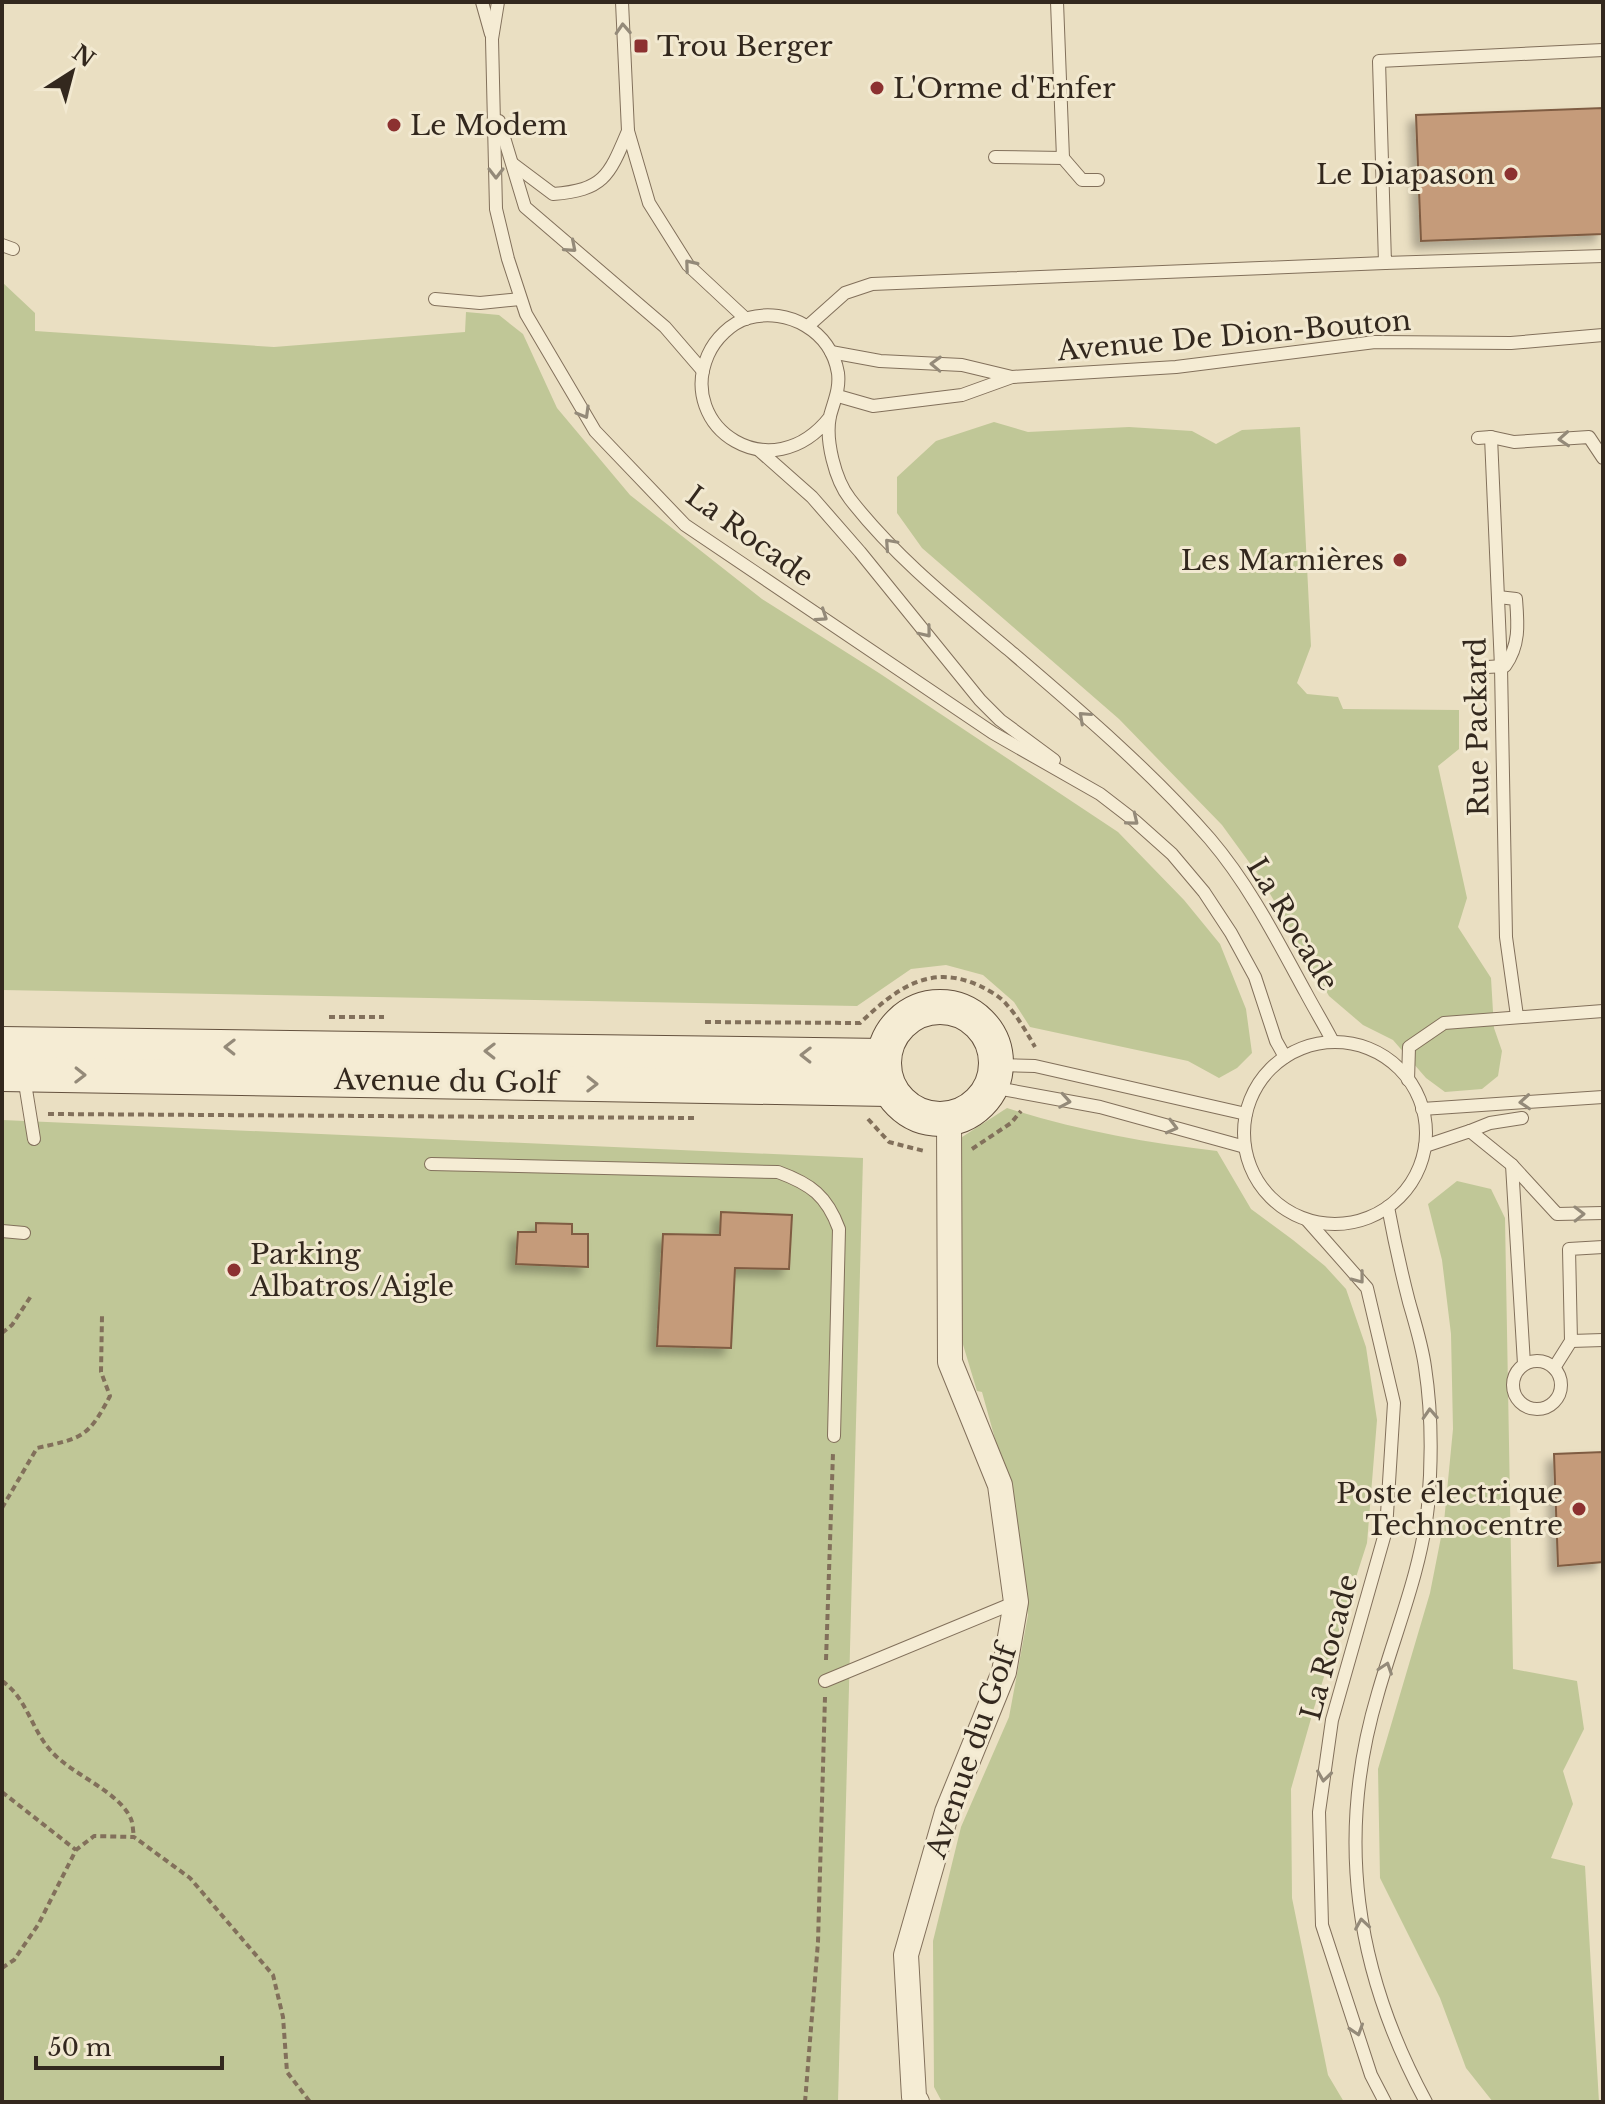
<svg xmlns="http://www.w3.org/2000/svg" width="1605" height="2104" viewBox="0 0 1605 2104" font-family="'Libre Baskerville',serif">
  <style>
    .green { fill: #c0c797 }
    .building { fill: #c59b7a; stroke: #7f5c42; stroke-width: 2; filter: url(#shadow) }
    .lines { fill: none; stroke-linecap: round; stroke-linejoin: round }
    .lane-casing { stroke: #82705b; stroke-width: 14 }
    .street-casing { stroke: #82705b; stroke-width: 26 }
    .secondary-casing { stroke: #64513e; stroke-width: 36 }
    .path { stroke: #82705b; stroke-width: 4; stroke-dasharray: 6 4; stroke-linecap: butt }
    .lane { stroke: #f5ecd4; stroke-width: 12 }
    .street { stroke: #f5ecd4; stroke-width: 24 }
    .secondary { stroke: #f5ecd4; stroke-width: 34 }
    .oneway { stroke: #948a79 }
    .poi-dot { fill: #8c3130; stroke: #f2e9d1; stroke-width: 3 }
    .labels { text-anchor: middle; stroke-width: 6; stroke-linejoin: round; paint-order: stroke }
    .poi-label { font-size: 28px; fill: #33281e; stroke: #f2e9d1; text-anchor: start }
    .street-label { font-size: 28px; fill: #33281e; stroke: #f2e9d1 }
  </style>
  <defs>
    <filter id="shadow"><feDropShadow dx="-7" dy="7" stdDeviation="4" flood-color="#0004"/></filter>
  </defs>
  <rect width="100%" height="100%" fill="#eadfc2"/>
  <!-- green -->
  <g class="green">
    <polygon points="2,282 35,313 35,331 274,347 465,332 466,312 499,315 523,334 557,408 630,495 762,599 879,673 1118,832 1184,900 1220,944 1246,1009 1252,1053 1237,1068 1219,1078 1188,1061 1030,1027 1014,1002 983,975 946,965 911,969 857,1006 2,990"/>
    <polygon points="994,422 1028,432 1129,427 1192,431 1216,444 1242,430 1300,427 1311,646 1297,683 1307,694 1338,697 1343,709 1459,710 1459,749 1438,766 1467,898 1458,927 1491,978 1494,1028 1502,1051 1498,1076 1482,1089 1445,1092 1426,1078 1393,1040 1363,1025 1329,996 1262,880 1222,825 1119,719 922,548 897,513 897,477 936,441"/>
    <path d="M1007,1108C1075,1130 1146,1143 1217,1151L1251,1209L1293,1240L1325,1266L1346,1289L1366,1347L1377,1420L1367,1543L1314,1708L1291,1789L1292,1898L1328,2075L1344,2102H942L934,2087L933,1941L961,1827L1009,1717L1028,1615L1015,1511L982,1392L977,1391L958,1328L959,1139Z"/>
    <polygon points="2,1120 863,1158 838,2102 2,2102"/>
    <polygon points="1457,1181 1491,1189 1505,1218 1513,1669 1577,1681 1584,1729 1563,1771 1573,1804 1551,1858 1585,1866 1599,2102 1493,2102 1466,2068 1440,1998 1380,1878 1378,1769 1430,1593 1444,1522 1453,1429 1451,1334 1442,1260 1428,1204"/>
  </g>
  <!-- building -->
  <g class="building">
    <polygon points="1603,108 1603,234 1421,241 1416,115"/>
    <polygon points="721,1212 792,1215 789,1269 735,1268 731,1348 657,1346 663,1234 720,1235"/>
    <polygon points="536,1223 572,1224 572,1234 588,1234 588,1267 516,1264 518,1232 536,1232"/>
    <polygon points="1603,1452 1603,1562 1558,1566 1554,1454"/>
  </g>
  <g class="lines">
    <defs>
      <g id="lane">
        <polyline points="482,2 491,34"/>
        <polyline points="498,2 492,39 496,209 508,259 526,314 595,431 685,525 993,733 1100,794 1135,821 1172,854 1204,892 1231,933 1255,977 1276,1041 1285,1057"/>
        <polyline points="622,2 628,131 649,203 688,265 746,319"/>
        <polyline points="1603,50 1379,61 1385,263 1603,256"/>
        <polyline points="499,121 525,207 665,327 703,371"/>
        <polyline points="995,157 1063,158 1057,2"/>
        <polyline points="1063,158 1082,180 1098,180"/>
        <path d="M513,164L553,194C604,190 609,176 628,131"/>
        <polyline points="2,245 13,249"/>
        <polyline points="435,299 480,303 520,299"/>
        <polyline points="808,326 845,293 872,284 1385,263"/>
        <polyline points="831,352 880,361 962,365 1012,377"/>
        <polyline points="838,396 873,406 962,395 1012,377 1176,367 1375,342 1511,343 1603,335"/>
        <path d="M830,417C772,491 676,428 708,355C715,339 731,323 748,318C788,307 831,331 838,373C840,389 834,401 830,416C825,440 835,480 850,499C895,557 953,603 1009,650C1078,709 1150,770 1210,839C1250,886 1277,940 1306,993C1315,1010 1325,1026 1333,1042"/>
        <polyline points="1491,437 1501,667 1506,937 1517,1016"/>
        <polyline points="1478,438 1491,437 1514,442 1589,437 1603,458"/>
        <polyline points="760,451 812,497 860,552 980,700 1000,720 1054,760"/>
        <path d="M1487,667L1505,666C1520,645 1518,624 1516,599L1498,597"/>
        <circle cx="1335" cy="1133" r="91"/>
        <polyline points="997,1065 1035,1066 1246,1114"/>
        <polyline points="24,1077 34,1139"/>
        <polyline points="1408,1080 1409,1047 1444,1023 1603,1011"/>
        <polyline points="991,1087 1100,1107 1245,1147"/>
        <polyline points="1422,1109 1603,1097"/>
        <polyline points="1470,1131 1490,1123 1522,1118"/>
        <polyline points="1425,1146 1470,1131 1512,1165 1557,1214 1603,1213"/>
        <path d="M431,1164L778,1172C811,1184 827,1196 839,1229L834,1436"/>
        <polyline points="1512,1165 1524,1364"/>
        <path d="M1388,1207C1394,1239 1401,1271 1409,1302C1415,1323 1422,1345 1425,1367C1432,1413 1432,1460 1428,1506C1421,1571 1396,1630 1378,1693C1335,1837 1355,1971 1426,2102"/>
        <polyline points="1307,1220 1367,1288 1394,1403 1386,1530 1332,1720 1319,1812 1322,1925 1371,2075 1385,2102"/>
        <polyline points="2,1231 24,1233"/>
        <polyline points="1571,1341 1603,1340"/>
        <circle cx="1537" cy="1385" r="24"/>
        <polyline points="1554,1368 1571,1341 1569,1249 1603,1247"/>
        <polyline points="825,1681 1016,1602"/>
      </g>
      <polyline id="street" points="917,2102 914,2097 906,1955 947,1812 1004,1672 1016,1602 1000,1485 950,1362 949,1119"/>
      <g id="secondary">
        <circle cx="940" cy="1063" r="56"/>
        <polyline points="2,1044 884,1056"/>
        <polyline points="2,1074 889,1089"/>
      </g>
    </defs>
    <!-- lane casing -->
    <use href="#lane" class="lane-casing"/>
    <!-- street casing -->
    <use href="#street" class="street-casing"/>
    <!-- secondary casing -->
    <use href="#secondary" class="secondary-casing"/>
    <!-- path -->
    <g class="path">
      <polyline points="329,1017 384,1017"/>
      <path d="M705,1022L860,1023C897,988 931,962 982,987C990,991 1001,997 1007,1005C1018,1017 1027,1033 1035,1047"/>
      <polyline points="48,1114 696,1118"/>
      <polyline points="868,1119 889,1142 924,1151"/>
      <polyline points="972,1149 1011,1123 1021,1111"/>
      <polyline points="2,1333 12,1325 31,1296"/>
      <path d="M2,1508L37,1448C82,1438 88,1438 110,1396L101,1372L102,1316"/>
      <polyline points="826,1660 833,1453"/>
      <path d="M2,1681C27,1698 31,1729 51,1751C72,1775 119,1791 131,1819C133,1824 133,1832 134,1837"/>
      <polyline points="2,1792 76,1850"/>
      <polyline points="2,1968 14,1960 38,1925 76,1850 94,1836 134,1837 190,1878 273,1975 283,2017 287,2072 310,2102"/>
      <polyline points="805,2102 818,1942 825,1697"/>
    </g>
    <!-- lane -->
    <use href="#lane" class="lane"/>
    <!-- street -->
    <use href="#street" class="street"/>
    <!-- secondary -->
    <use href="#secondary" class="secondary"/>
  </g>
  <!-- one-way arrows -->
  <defs><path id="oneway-chevron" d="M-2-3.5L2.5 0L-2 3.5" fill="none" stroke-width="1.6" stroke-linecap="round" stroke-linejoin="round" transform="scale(2)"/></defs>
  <g class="oneway">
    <use href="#oneway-chevron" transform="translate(623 29) rotate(-93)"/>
    <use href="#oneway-chevron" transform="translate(496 173) rotate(90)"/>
    <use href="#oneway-chevron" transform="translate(571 247) rotate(41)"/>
    <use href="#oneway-chevron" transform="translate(690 265) rotate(-130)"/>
    <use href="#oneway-chevron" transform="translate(936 364) rotate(-178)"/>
    <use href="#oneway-chevron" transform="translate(584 413) rotate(60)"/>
    <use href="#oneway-chevron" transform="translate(1564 439) rotate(176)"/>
    <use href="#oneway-chevron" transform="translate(890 544) rotate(-132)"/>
    <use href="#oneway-chevron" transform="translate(822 616) rotate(34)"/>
    <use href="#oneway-chevron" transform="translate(926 632) rotate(51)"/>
    <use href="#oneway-chevron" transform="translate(1084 717) rotate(-138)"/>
    <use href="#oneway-chevron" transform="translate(1133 820) rotate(39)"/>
    <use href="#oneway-chevron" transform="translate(230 1047) rotate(-179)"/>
    <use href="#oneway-chevron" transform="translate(490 1051) rotate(-179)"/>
    <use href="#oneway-chevron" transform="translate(806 1055) rotate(-179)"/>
    <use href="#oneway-chevron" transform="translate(80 1075) rotate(1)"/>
    <use href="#oneway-chevron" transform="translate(592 1084) rotate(1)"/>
    <use href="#oneway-chevron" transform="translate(1065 1101) rotate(10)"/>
    <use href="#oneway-chevron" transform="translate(1525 1102) rotate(176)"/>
    <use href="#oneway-chevron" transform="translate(1172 1127) rotate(15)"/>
    <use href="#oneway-chevron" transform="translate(1579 1214) rotate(-1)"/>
    <use href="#oneway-chevron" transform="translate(1359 1278) rotate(52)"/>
    <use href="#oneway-chevron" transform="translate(1430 1414) rotate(-93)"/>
    <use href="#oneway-chevron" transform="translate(1386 1668) rotate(-71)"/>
    <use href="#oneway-chevron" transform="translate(1324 1776) rotate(98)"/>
    <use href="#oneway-chevron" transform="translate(1362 1924) rotate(-99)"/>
    <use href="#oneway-chevron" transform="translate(1357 2030) rotate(72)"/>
  </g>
  <!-- markers -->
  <g class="poi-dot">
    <rect x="633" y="38" width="16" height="16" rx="4"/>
    <circle cx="877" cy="88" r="8"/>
    <circle cx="394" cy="125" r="8"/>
    <circle cx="1511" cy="174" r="8"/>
    <circle cx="1400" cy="560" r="8"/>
    <circle cx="234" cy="1270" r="8"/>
    <circle cx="1579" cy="1509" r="8"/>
  </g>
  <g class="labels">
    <!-- poi labels -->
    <g class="poi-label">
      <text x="657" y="56">Trou Berger</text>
      <text x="893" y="98">L'Orme d'Enfer</text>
      <text x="410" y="135">Le Modem</text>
      <text x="1495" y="184" text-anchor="end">Le Diapason</text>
      <text x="1384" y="570" text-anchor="end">Les Marnières</text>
      <text x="250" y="1264">Parking<tspan x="250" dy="32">Albatros/Aigle</tspan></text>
      <text x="1563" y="1503" text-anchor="end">Poste électrique<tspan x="1563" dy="32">Technocentre</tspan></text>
    </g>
    <!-- street labels -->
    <g class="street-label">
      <text transform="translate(1234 335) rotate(-5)" y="10">Avenue De Dion-Bouton</text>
      <text transform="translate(750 536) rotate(36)" y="10">La Rocade</text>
      <text transform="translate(1477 727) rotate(-91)" y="10">Rue Packard</text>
      <text transform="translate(1293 924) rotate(59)" y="10">La Rocade</text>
      <text transform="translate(446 1081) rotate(1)" y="10">Avenue du Golf</text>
      <text transform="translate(1329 1647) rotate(-75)" y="10">La Rocade</text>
      <text transform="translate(971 1751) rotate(-71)" y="10">Avenue du Golf</text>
    </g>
  </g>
  <!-- border -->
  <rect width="1605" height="2104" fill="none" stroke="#33281e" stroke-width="8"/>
  <!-- north arrow -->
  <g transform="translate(72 72) rotate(36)" stroke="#f2e9d1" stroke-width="6" paint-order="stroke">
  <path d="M0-6L14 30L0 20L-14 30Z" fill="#33281e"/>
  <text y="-12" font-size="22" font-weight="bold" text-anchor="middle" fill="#33281e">N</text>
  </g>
  <!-- scale -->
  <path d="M36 2056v12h186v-12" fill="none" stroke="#33281e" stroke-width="4"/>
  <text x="48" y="2056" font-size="24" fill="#33281e" stroke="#f2e9d1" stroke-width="6" paint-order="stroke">50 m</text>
</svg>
